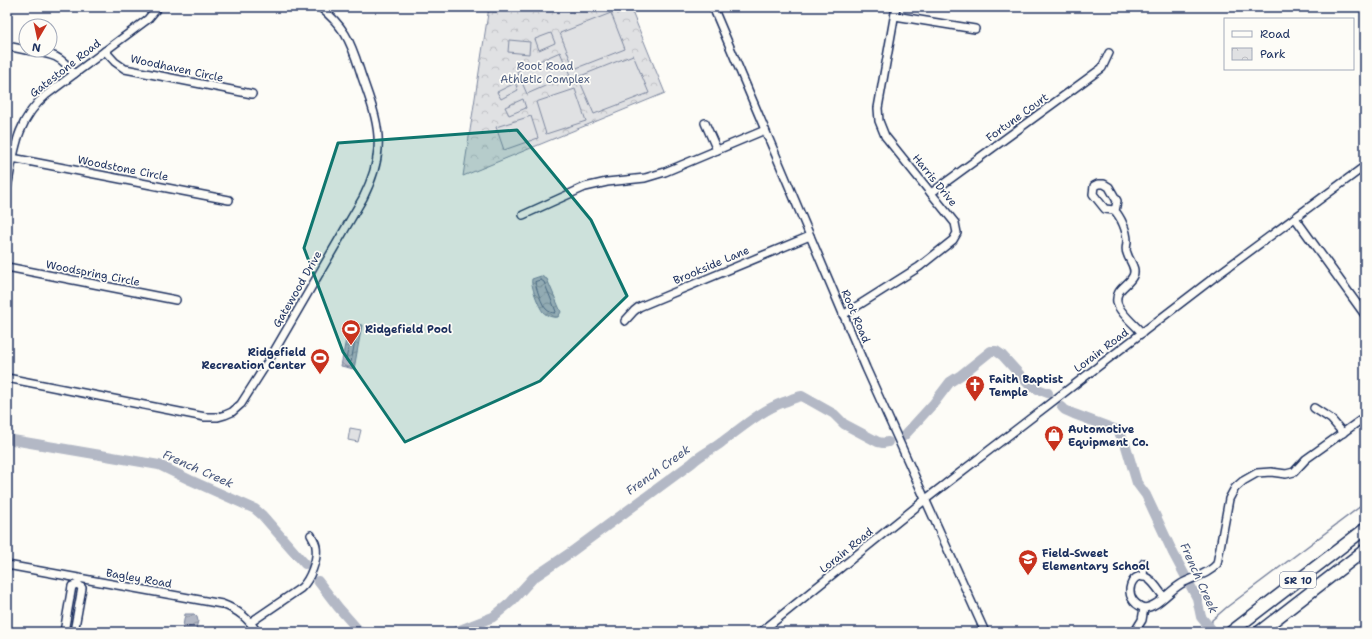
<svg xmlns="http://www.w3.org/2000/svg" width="1372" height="639" viewBox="0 0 1372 639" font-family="'Shantell Sans',sans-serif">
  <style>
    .park { fill: url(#park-crowns); stroke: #7e88a0 }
    .pitch { fill: #e0e1e3; stroke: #7e88a0 }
    .water { fill: url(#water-waves); stroke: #76819c }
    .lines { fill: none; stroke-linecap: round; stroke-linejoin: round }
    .shore { stroke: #586687; stroke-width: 1 }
    .stream { stroke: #76819c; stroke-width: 1.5 }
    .river { stroke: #b3b8c5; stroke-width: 10 }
    .minor-casing { stroke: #1b2f5e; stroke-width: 10 }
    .highway-casing { stroke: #1b2f5e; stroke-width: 14 }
    .minor { stroke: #fdfcf7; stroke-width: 7 }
    .highway { stroke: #fdfcf7; stroke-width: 11 }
    .marked { fill: #0f766e; fill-opacity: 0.2; stroke: #0f766e; stroke-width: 3; stroke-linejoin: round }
    .labels { text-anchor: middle; stroke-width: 3.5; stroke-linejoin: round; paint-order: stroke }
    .shield { fill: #fdfcf7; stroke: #5f6c8c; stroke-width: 1 }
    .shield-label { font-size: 10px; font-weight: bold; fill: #1b2f5e }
    .park-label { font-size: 11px; fill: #4c5c7f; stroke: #fdfcf7 }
    .street-label { font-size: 11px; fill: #1b2f5e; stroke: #fdfcf7 }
    .poi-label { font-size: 11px; font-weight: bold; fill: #1b2f5e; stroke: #fdfcf7; text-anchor: start }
    .water-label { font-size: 12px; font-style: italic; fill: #49587d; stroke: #fdfcf7 }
  </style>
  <defs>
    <pattern id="park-crowns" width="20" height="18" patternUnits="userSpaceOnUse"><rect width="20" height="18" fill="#e0e1e3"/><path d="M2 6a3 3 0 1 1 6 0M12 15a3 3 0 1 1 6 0" fill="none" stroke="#c0c1c5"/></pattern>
    <pattern id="water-waves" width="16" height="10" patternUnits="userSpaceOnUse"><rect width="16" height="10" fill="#b3b8c5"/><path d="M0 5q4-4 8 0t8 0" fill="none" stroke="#9196a3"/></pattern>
  </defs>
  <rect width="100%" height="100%" fill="#fdfcf7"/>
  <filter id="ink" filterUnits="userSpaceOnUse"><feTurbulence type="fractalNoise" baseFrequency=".025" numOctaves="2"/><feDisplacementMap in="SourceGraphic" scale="8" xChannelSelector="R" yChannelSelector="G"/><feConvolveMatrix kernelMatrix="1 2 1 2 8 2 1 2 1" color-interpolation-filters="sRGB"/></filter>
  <g filter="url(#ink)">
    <!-- park -->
    <g class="park">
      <polygon points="489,7 630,7 665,93 463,176"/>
      <polygon points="350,428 361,430 358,442 348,440"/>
    </g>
    <!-- pitch -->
    <g class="pitch">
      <polygon points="611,13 625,49 574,69 560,33"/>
      <polygon points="551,33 555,43 539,50 535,39"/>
      <polygon points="509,40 530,42 529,54 508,52"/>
      <polygon points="560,52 570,75 527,94 517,71"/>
      <polygon points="633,55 649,93 594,114 578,77"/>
      <polygon points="515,83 518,90 501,99 497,92"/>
      <polygon points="575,89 586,121 546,134 536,102"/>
      <polygon points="523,99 526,108 509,115 505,107"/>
      <polygon points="531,116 538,138 504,150 496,127"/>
    </g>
    <!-- water -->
    <g class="water">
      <path d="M541,276L547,279L561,312L558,317C553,318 547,316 543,312C539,307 530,285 532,279Z"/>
      <polygon points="349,323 362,325 354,369 341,366"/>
      <polygon points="185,614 194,614 197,617 198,621 195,632 182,632"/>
    </g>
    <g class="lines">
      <!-- shore -->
      <g class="shore">
        <path d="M541,280L544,282L555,309L556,312L555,313C552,313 549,312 546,309C542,305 536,288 535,282Z"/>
        <polygon points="353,328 356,328 357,330 351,362 349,364 346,361"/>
      </g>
      <!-- stream -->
      <polyline class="stream" points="1211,629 1212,620 1227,607 1365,503"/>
      <!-- river -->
      <g class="river">
        <polyline points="1062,407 1065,410 1074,414 1117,430 1125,443 1137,483 1146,495 1173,553 1197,598 1201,617 1211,629"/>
        <polyline points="904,436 934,403 950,382 961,375 991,351 996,351 1002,355 1030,386 1048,393"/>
        <polyline points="7,439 159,465 190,480 255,509 262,515 305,564"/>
        <polyline points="318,581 338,607 360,632"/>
        <path d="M455,632L493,617L511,602L533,578L570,553L692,463C701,454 712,450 722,442C743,427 760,411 784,402C790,400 795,397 802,396L834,414L844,424L878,442L883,443L888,442"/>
      </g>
      <defs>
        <g id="minor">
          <polyline points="713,7 866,368 985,632"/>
          <polyline points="895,16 975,29"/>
          <polyline points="7,46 26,50"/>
          <path d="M27,50C50,54 60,54 74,74"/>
          <polyline points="105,51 115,62 125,69 252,94"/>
          <polyline points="705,123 717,150"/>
          <polyline points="7,157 229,200"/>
          <path d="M7,188C14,153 16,120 46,95L148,19L158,7"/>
          <polyline points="931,193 1102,68 1109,53"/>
          <path d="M1115,211L1117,201L1109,187L1104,184H1098L1094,186L1093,194L1105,209L1114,210C1121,217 1127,231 1127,241C1127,245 1125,250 1127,253C1129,261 1137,268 1133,276C1128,286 1115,289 1117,302C1118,311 1135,325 1142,333"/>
          <polyline points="523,215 585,187 607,182 645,178 665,172 765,130"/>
          <polyline points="1295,218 1365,315"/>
          <polyline points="7,267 176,300"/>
          <polyline points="843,315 919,267 953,240 957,233 955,223 885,136 879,121 878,108 896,7"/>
          <polyline points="625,321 634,311 639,307 810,236"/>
          <path d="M7,378L205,417H218L225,415L232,412L241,404L269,360L363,198C371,182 377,166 378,149C380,124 370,100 362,77C357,62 353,47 345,34C338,23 330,15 320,7"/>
          <polyline points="1314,408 1331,419 1343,433"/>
          <path d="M7,565L222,604C238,610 248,618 257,632"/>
          <polyline points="1143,577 1144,563"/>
          <path d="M1144,608C1158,607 1169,591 1181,584C1192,577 1208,575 1217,564L1229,499L1235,488L1243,481L1257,473L1271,472L1286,474L1294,472L1306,459L1365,417"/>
          <path d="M1144,608C1118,599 1133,565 1150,580C1155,584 1159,591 1164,597"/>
          <path d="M251,622L301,588C310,580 318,559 316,547C316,543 313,539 311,535"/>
          <polyline points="1137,628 1142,620 1144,608"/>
          <polyline points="64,632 72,586 78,584"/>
          <polyline points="74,632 82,588 78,584"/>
          <polyline points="761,632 926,499 1074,385 1216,276 1365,166"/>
        </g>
        <g id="highway">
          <polyline points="1231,632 1365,529"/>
          <polyline points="1259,632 1365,550"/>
        </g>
      </defs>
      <!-- minor casing -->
      <use href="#minor" class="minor-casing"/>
      <!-- highway casing -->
      <use href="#highway" class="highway-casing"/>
      <!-- minor -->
      <use href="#minor" class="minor"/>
      <!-- highway -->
      <use href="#highway" class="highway"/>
    </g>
  </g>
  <!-- marked area -->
  <path class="marked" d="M517,130L591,220L627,296L540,381L405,442L343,352L304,248L338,143Z"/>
  <!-- icons -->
  <defs>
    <symbol id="stadium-pin" viewBox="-11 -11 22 30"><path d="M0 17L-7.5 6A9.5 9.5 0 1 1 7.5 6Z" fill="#c8321e" stroke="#fdfcf7"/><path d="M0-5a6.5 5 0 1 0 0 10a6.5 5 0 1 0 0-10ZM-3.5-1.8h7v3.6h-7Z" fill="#fff"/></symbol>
    <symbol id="church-pin" viewBox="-11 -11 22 30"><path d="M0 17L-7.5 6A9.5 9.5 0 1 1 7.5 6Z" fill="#c8321e" stroke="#fdfcf7"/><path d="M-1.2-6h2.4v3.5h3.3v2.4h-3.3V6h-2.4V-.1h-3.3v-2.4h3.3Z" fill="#fff"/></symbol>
    <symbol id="shop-pin" viewBox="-11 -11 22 30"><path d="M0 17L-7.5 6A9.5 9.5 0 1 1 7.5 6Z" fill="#c8321e" stroke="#fdfcf7"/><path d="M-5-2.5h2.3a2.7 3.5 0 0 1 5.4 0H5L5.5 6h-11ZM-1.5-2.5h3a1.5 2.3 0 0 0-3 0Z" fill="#fff"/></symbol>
    <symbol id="school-pin" viewBox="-11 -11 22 30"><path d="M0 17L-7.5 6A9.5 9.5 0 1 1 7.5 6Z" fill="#c8321e" stroke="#fdfcf7"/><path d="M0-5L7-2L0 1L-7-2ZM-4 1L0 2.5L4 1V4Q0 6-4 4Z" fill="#fff"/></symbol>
  </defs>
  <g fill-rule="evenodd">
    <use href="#stadium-pin" x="340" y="318" width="22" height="30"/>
    <use href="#stadium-pin" x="309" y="347" width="22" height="30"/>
    <use href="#church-pin" x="964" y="374" width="22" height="30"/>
    <use href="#shop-pin" x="1043" y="424" width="22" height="30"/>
    <use href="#school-pin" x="1017" y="548" width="22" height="30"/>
  </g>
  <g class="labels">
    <!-- shield labels -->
    <rect class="shield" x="1280" y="572" width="36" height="16" rx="3"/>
    <g class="shield-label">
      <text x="1298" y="584">SR 10</text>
    </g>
    <!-- park labels -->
    <g class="park-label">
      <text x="545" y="70">Root Road<tspan x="545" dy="13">Athletic Complex</tspan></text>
    </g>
    <!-- street labels -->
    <g class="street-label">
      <text transform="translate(65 68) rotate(-38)" y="4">Gatestone Road</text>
      <text transform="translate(177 68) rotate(12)" y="4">Woodhaven Circle</text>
      <text transform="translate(1017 117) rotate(-36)" y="4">Fortune Court</text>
      <text transform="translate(123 168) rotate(11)" y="4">Woodstone Circle</text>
      <text transform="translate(935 180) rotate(51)" y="4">Harris Drive</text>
      <text transform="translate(711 265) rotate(-23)" y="4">Brookside Lane</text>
      <text transform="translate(93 273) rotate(11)" y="4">Woodspring Circle</text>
      <text transform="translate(297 289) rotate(-60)" y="4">Gatewood Drive</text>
      <text transform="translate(856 316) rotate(67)" y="4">Root Road</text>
      <text transform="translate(1101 350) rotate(-37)" y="4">Lorain Road</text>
      <text transform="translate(846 550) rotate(-39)" y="4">Lorain Road</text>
      <text transform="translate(139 578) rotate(10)" y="4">Bagley Road</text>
    </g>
    <!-- poi labels -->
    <g class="poi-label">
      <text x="365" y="333">Ridgefield Pool</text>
      <text x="306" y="356" text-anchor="end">Ridgefield<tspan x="306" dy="13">Recreation Center</tspan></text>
      <text x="989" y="383">Faith Baptist<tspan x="989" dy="13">Temple</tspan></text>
      <text x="1068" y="433">Automotive<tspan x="1068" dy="13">Equipment Co.</tspan></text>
      <text x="1042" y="557">Field-Sweet<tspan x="1042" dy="13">Elementary School</tspan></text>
    </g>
    <!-- water labels -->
    <g class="water-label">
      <text transform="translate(198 469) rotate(24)" y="4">French Creek</text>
      <text transform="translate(658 470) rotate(-36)" y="4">French Creek</text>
      <text transform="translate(1199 578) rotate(66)" y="4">French Creek</text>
    </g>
  </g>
  <!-- margin -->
  <rect width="1372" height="639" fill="none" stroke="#fdfcf7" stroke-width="24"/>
  <rect x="12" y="12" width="1348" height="615" fill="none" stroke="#1b2f5e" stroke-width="1.5" filter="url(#ink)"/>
  <!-- legend -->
  <rect x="1224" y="18" width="130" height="52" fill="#fdfcf7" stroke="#a3aaba"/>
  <rect x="1232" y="31" width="20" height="6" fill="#fdfcf7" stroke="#a3aaba"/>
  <text x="1260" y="38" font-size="12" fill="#1b2f5e">Road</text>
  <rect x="1232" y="48" width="20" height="12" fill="url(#park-crowns)" stroke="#a3aaba"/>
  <text x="1260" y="58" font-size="12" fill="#1b2f5e">Park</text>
  <!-- north arrow -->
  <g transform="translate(38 38) rotate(189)"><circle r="19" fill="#fdfcf7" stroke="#a3aaba"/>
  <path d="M0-3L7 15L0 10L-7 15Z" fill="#c8321e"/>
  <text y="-6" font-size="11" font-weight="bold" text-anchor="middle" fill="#1b2f5e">N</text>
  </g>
</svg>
